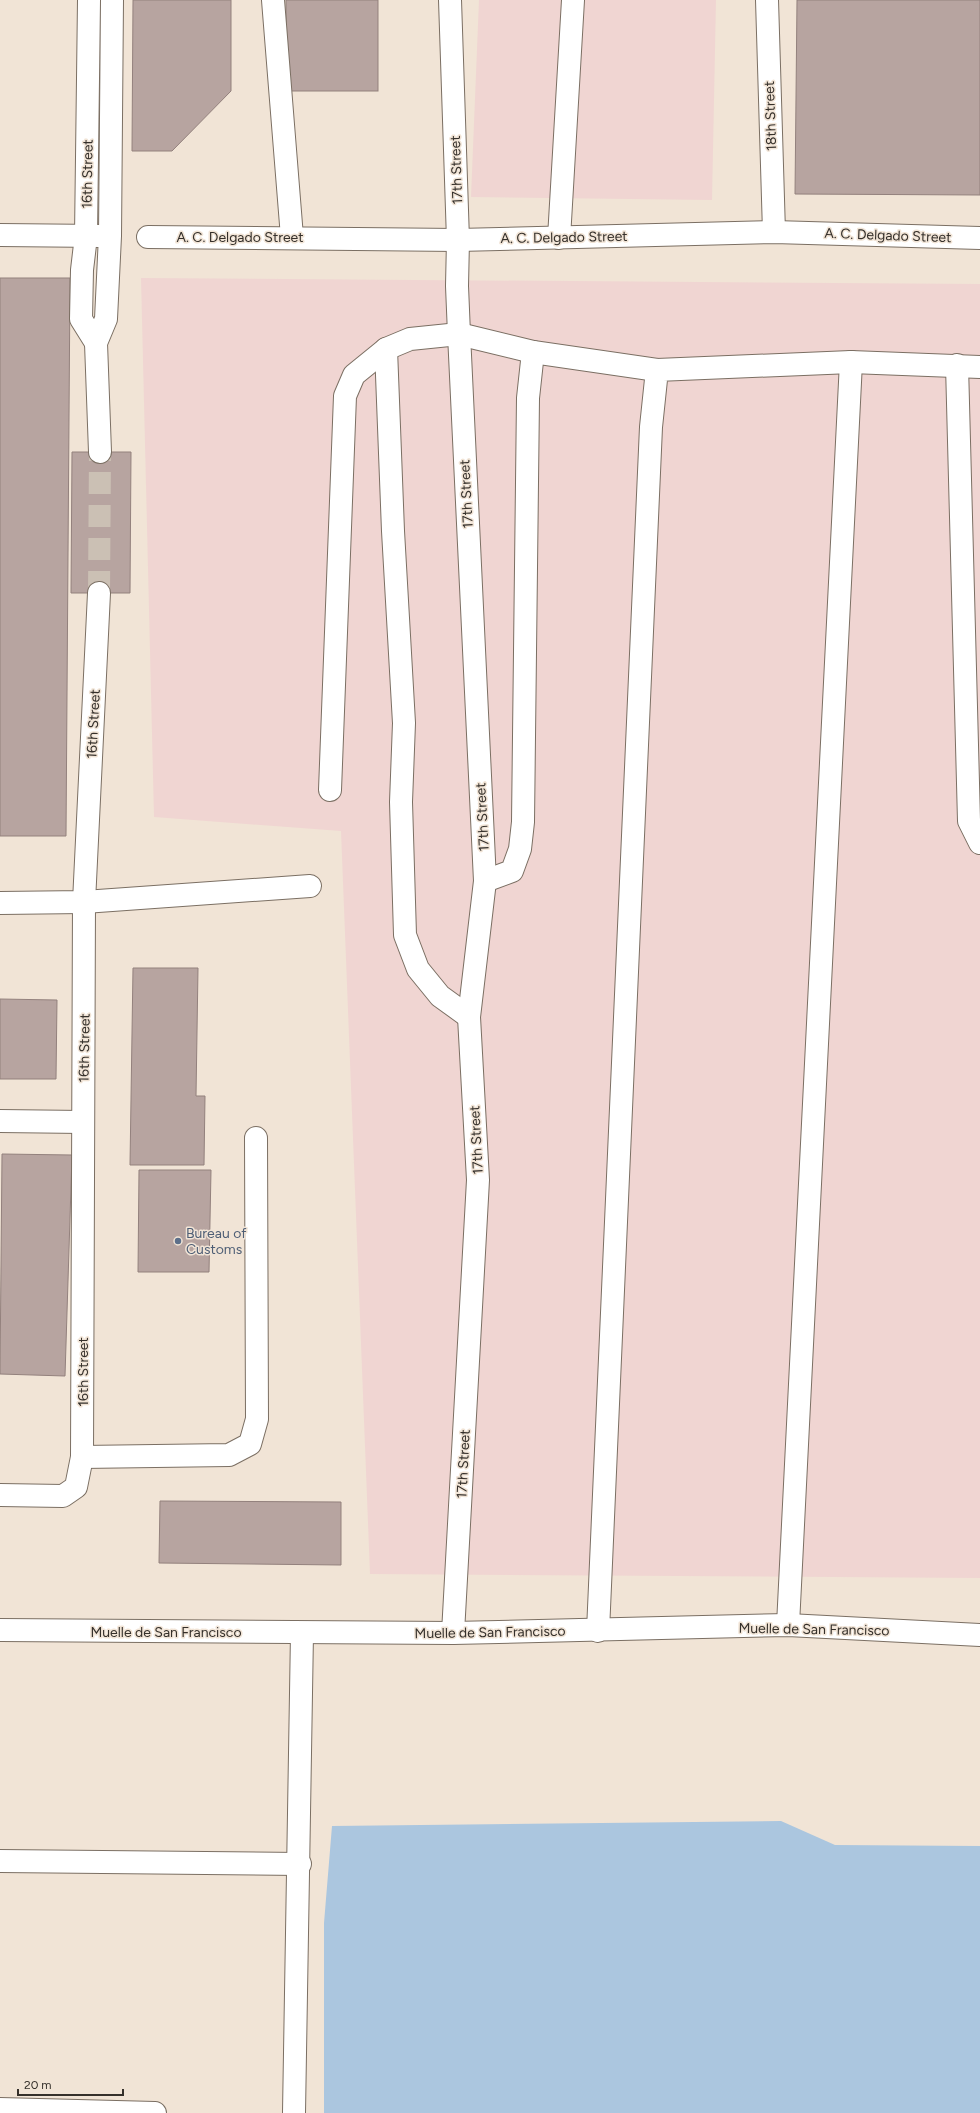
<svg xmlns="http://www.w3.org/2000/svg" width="980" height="2113" viewBox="0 0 980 2113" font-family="Figtree,sans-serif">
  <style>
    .industrial { fill: #f0d5d2 }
    .water { fill: #abc6df }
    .pier { fill: #f1e4d6 }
    .building { fill: #b7a4a0; stroke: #93817d }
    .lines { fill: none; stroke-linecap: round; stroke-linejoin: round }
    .minor-tunnel { stroke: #cbc0b4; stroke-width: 22; stroke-dasharray: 22 11; stroke-linecap: butt }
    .minor-casing { stroke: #7b6f63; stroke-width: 24 }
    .minor { stroke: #fff; stroke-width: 22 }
    .service-dot { fill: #5c6f8a; stroke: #f1e4d6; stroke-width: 1.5 }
    .labels { text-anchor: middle; stroke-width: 3; stroke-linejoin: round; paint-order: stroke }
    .street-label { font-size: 14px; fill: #35302b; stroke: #f1e4d6 }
    .service-label { font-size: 14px; fill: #4e5e75; stroke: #f1e4d6; text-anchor: start }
  </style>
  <rect width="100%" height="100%" fill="#f1e4d6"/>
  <!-- industrial -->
  <g class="industrial">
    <polygon points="479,0 716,0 712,200 471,197"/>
    <polygon points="141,278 980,284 980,1578 370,1574 341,831 154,817"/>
  </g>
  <!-- water -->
  <polygon class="water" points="781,1821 835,1845 980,1846 980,2113 324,2113 324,1923 332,1826"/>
  <!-- pier -->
  <rect class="pier" x="322" y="1923" width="2" height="190"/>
  <!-- building -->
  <g class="building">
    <polygon points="133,0 231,0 231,91 172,151 132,151"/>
    <rect x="286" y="0" width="92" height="91"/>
    <polygon points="797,0 980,0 980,195 795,194"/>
    <polygon points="0,278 70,278 66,836 0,836"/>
    <polygon points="72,452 131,452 130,593 71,593"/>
    <polygon points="133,968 198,968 196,1096 205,1096 204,1165 130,1165"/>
    <polygon points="0,999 57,1000 56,1079 0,1079"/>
    <polygon points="2,1154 72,1155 65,1376 0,1374"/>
    <polygon points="139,1170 211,1170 209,1272 138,1272"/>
    <polygon points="160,1501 341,1502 341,1565 159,1563"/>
  </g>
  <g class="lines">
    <!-- minor-tunnel -->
    <polyline class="minor-tunnel" points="99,593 100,452"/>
    <defs>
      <g id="minor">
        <polyline points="89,0 86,236 82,270 81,319 96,343"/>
        <polyline points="273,0 292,237"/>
        <polyline points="450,0 458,240 457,286 459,334 485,881 469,1017 478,1180 453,1633"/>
        <polyline points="767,0 774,232"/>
        <polyline points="0,235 101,236"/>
        <polyline points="148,237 458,240 774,232 980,238"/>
        <polyline points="559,238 573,0"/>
        <polyline points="386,349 393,531 404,723 401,802 405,935 418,969 440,996 469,1017"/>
        <polyline points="957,365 969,821 980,843"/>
        <polyline points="100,452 96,343 106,319 110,236 112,0"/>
        <polyline points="330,790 345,396 354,375 386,349 410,339 459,334 533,352 657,370"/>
        <polyline points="485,881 512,871 520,849 523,822 528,398 533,352"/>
        <polyline points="0,903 84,902 310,886"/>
        <polyline points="0,1121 83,1122"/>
        <polyline points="82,1457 229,1455 250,1444 257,1419 256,1138"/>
        <polyline points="0,1495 63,1496 76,1487 82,1457 84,902 99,593"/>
        <polyline points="788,1625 851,362"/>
        <polyline points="0,1630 453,1633 788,1625 980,1635"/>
        <polyline points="598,1631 651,427 657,370 851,362 980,367"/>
        <polyline points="0,1861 300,1864"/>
        <polyline points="0,2109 155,2113"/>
        <polyline points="294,2113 302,1633"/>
      </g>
    </defs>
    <!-- minor casing -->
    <use href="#minor" class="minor-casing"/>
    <!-- minor -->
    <use href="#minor" class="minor"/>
  </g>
  <!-- markers -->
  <circle class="service-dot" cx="178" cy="1241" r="4"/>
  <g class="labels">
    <!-- street labels -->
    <g class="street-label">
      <text transform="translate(770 116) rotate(-92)" y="5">18th Street</text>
      <text transform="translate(456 170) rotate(-92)" y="5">17th Street</text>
      <text transform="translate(87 174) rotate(-89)" y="5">16th Street</text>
      <text transform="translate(888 235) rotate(2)" y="5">A. C. Delgado Street</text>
      <text x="240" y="242">A. C. Delgado Street</text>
      <text transform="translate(564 237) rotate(-1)" y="5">A. C. Delgado Street</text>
      <text transform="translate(466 494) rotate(-93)" y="5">17th Street</text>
      <text transform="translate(93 724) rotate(-87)" y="5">16th Street</text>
      <text transform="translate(482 817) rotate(-93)" y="5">17th Street</text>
      <text transform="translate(84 1048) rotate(-89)" y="5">16th Street</text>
      <text transform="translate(476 1140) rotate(-93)" y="5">17th Street</text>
      <text transform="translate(83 1372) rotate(-90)" y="5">16th Street</text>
      <text transform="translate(463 1464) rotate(-87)" y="5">17th Street</text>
      <text transform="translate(814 1629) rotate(1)" y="5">Muelle de San Francisco</text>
      <text x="166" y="1637">Muelle de San Francisco</text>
      <text transform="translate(490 1632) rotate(-1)" y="5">Muelle de San Francisco</text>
    </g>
    <!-- service labels -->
    <g class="service-label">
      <text x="186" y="1238">Bureau of<tspan x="186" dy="16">Customs</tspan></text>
    </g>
  </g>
  <!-- scale -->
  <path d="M18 2089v6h105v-6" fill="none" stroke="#35302b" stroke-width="2"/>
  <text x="24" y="2089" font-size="12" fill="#35302b" stroke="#f1e4d6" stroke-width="3" paint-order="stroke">20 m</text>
</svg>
